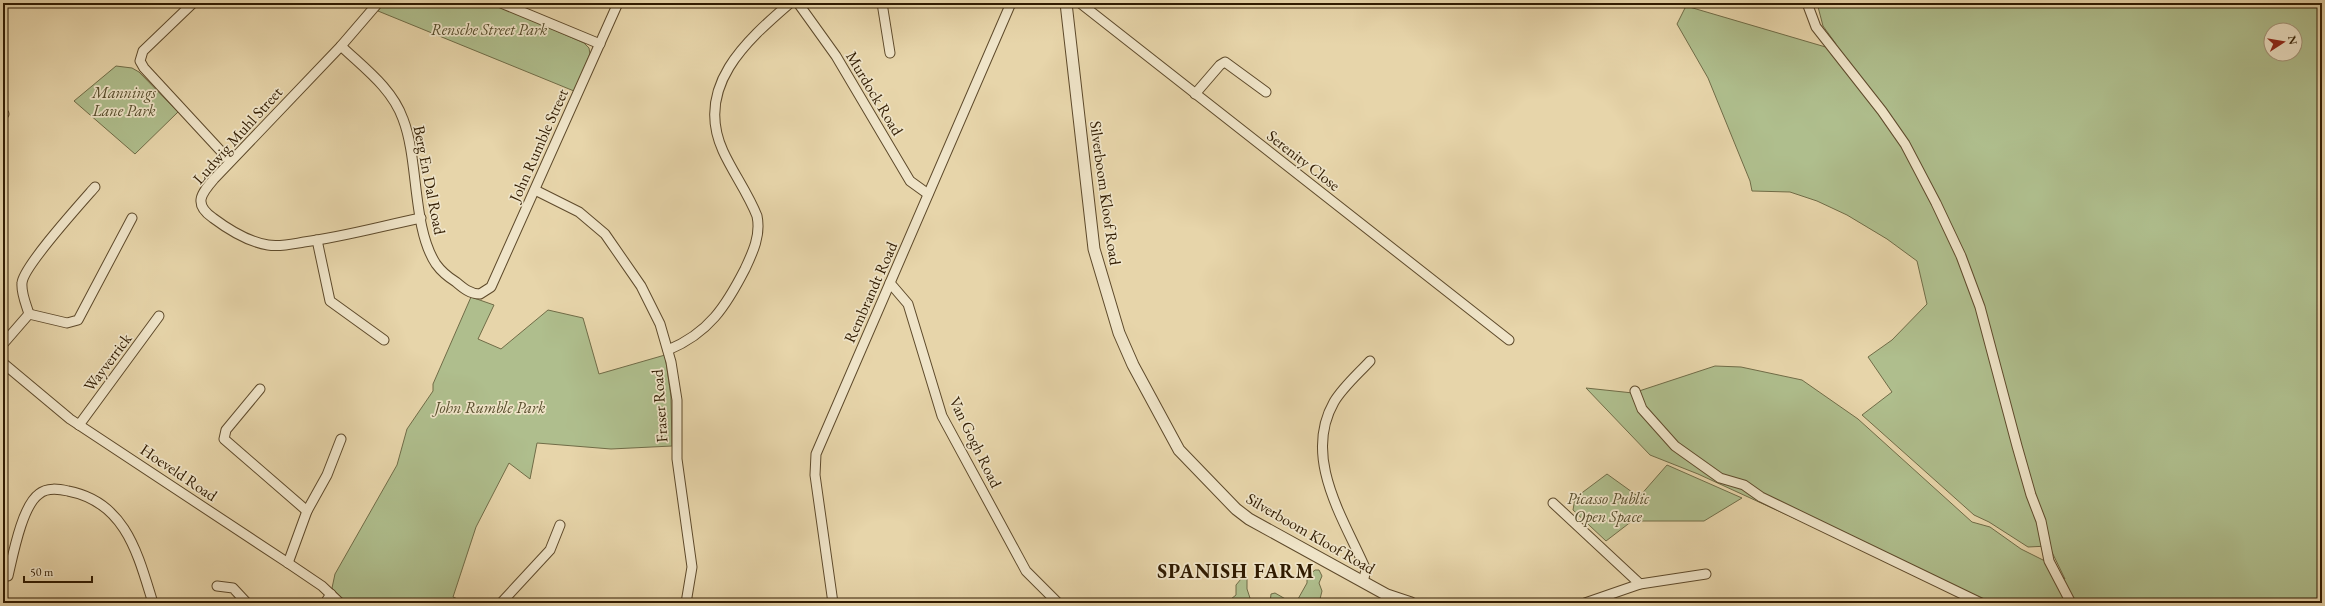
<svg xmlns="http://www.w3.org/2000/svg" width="2325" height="606" viewBox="0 0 2325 606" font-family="'EB Garamond',serif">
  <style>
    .green { fill: #afbe8d; stroke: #706c47; fill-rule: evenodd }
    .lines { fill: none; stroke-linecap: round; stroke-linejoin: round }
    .minor-casing { stroke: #5e4a2b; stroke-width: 11 }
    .tertiary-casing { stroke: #5e4a2b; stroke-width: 13 }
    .minor { stroke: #efe4c8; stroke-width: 9 }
    .tertiary { stroke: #efe4c8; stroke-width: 11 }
    .labels { text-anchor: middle; stroke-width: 3.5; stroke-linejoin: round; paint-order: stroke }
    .park-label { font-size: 16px; font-style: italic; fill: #564c2b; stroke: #efe4c8 }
    .street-label { font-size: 16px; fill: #301b01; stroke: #efe4c8 }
    .district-label { font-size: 20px; font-weight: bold; letter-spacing: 1px; fill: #301b01; stroke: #efe4c8 }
  </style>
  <rect width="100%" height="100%" fill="#e7d5aa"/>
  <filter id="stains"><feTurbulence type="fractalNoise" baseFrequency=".005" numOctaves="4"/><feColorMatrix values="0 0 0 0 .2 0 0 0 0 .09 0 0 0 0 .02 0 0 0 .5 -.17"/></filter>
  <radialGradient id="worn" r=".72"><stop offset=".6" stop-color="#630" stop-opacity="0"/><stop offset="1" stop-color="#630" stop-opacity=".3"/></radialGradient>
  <!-- green -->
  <g class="green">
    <polygon points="383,3 493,3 584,43 589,48 590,54 574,91 378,11"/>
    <path d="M1817,3H2322V603H1979L1698,474L1650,455L1586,388L1633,393L1715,366L1741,367L1802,380L1858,419L1972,522L1990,527L2021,549L2047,562L2065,579L2049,546L2028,547L1989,522L1974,515L1862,415L1892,392L1868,357L1892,340L1927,304L1917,261L1887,239L1847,215L1817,201L1790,192L1752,191L1750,181L1708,78L1677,24L1686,6L1829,48L1836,44L1823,26ZM2271,30H2295V54H2271Z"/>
    <polygon points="116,66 132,68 139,72 178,112 135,154 74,101"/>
    <polygon points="471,297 494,305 478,339 501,349 548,310 583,318 599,374 665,355 671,397 672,446 611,449 537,443 530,479 509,463 476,527 453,597 467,603 346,603 332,588 335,574 397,465 407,429 433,391 433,384"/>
    <polygon points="1667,465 1742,498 1704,521 1632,521 1606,541 1573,510 1575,498 1607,474 1639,497"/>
    <polygon points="1315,570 1319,570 1322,576 1319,583 1322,591 1319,603 1270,603 1271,594 1275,593 1289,601 1298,599 1307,583 1307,577"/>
    <polygon points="1241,579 1247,579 1247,589 1251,601 1226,603 1236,595 1236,585"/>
  </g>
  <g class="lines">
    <defs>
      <g id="minor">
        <polyline points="193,3 143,51 140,61 144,68 230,161"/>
        <path d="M378,3L341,46L214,179C201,194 193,204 213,218C229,230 249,242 268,245C280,247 292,244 304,242C343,237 382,226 421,218"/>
        <polyline points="501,3 600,44"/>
        <polyline points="798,3 836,56 910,181 928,194"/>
        <polyline points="882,3 890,53"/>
        <polyline points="1080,3 1509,340"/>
        <polyline points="1807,3 1816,27 1882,111 1905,144 1936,203 1961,256 1980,307 2017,446 2031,495 2041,521 2049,561 2071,603"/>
        <path d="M341,46C364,68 392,88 403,119C419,160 412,228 436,264C441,271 448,277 456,282C463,288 470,294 480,294L491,287L618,3"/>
        <polyline points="1195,94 1220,65 1225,62 1266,92"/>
        <polyline points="3,114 4,114"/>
        <polyline points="535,190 579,212 605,234 641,286 660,324 671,362 677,400 677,459 692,567 686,603"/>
        <polyline points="317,240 330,301 384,340"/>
        <polyline points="890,283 908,304 942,416 1026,571 1058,603"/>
        <polyline points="29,314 67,323 78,320 132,218"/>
        <path d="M29,314C26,304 21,293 22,283C23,267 81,203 95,187"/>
        <polyline points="3,344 29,314"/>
        <path d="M668,350C709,333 726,306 745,269C753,252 761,235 757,216C748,193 733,173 723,151C694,87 746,41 790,3"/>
        <polyline points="3,363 70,419 288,563 322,586 340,603"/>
        <polyline points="260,389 226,430 224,439 307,511"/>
        <polyline points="1635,391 1642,409 1675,446 1720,478 1744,485 1761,497 1981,603"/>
        <polyline points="79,425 159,316"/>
        <polyline points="1553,503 1640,584"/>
        <polyline points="288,563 307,511 327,475 341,439"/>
        <path d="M8,576C13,555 22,506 39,494C47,487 59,489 68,491C126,502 138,555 153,603"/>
        <path d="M1363,582L1366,570C1344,519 1302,458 1334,402C1343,387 1358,374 1370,361"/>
        <polyline points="217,586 233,588 247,603"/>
        <polyline points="325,603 331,594"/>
        <polyline points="501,603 550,550 560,525"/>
        <polyline points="833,603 815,475 816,454 1011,3"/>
        <polyline points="1585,603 1640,584 1706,574"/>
      </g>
      <polyline id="tertiary" points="1066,3 1094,249 1119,333 1133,365 1179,450 1236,509 1249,519 1387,595 1411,603"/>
    </defs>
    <!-- minor casing -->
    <use href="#minor" class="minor-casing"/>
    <!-- tertiary casing -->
    <use href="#tertiary" class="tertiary-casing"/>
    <!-- minor -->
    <use href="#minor" class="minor"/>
    <!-- tertiary -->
    <use href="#tertiary" class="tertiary"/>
  </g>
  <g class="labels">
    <!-- park labels -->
    <g class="park-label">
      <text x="489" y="35">Rensche Street Park</text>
      <text x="124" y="98">Mannings<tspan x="124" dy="18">Lane Park</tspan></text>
      <text x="490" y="413">John Rumble Park</text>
      <text x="1608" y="504">Picasso Public<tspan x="1608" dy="18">Open Space</tspan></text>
    </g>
    <!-- street labels -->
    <g class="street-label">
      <text transform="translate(875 93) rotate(59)" y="6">Murdock Road</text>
      <text transform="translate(237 135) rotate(-48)" y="6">Ludwig Muhl Street</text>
      <text transform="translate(538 145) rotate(-66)" y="6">John Rumble Street</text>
      <text transform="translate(1304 160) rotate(38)" y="6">Serenity Close</text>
      <text transform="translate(430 180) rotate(79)" y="6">Berg En Dal Road</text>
      <text transform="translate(1106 193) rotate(82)" y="6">Silverboom Kloof Road</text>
      <text transform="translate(870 292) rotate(-66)" y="6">Rembrandt Road</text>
      <text transform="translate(107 362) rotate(-53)" y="6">Wayverrick</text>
      <text transform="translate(659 406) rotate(-94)" y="6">Fraser Road</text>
      <text transform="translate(976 442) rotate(64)" y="6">Van Gogh Road</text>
      <text transform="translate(179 472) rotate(34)" y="6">Hoeveld Road</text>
      <text transform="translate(1311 533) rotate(30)" y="6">Silverboom Kloof Road</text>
    </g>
    <!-- district labels -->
    <g class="district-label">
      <text x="1236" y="578">SPANISH FARM</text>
    </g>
  </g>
  <!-- margin -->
  <rect width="2325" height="606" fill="none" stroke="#e7d5aa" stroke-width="16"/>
  <rect x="4" y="4" width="2317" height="598" fill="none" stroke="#301b01" stroke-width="2"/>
  <rect x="8" y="8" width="2309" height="590" fill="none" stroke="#301b01"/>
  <!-- north arrow -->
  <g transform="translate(2283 42) rotate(78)"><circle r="19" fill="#efe4c8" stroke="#a39478"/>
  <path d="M0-3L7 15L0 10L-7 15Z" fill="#8f2418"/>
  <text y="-6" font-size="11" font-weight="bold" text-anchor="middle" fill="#301b01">N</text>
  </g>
  <!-- scale -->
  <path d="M24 576v6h68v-6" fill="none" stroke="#301b01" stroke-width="2"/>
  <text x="30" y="576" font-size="12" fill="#301b01" stroke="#efe4c8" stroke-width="3" paint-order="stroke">50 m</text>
  <rect width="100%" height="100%" filter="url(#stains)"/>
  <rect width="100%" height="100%" fill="url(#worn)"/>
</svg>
